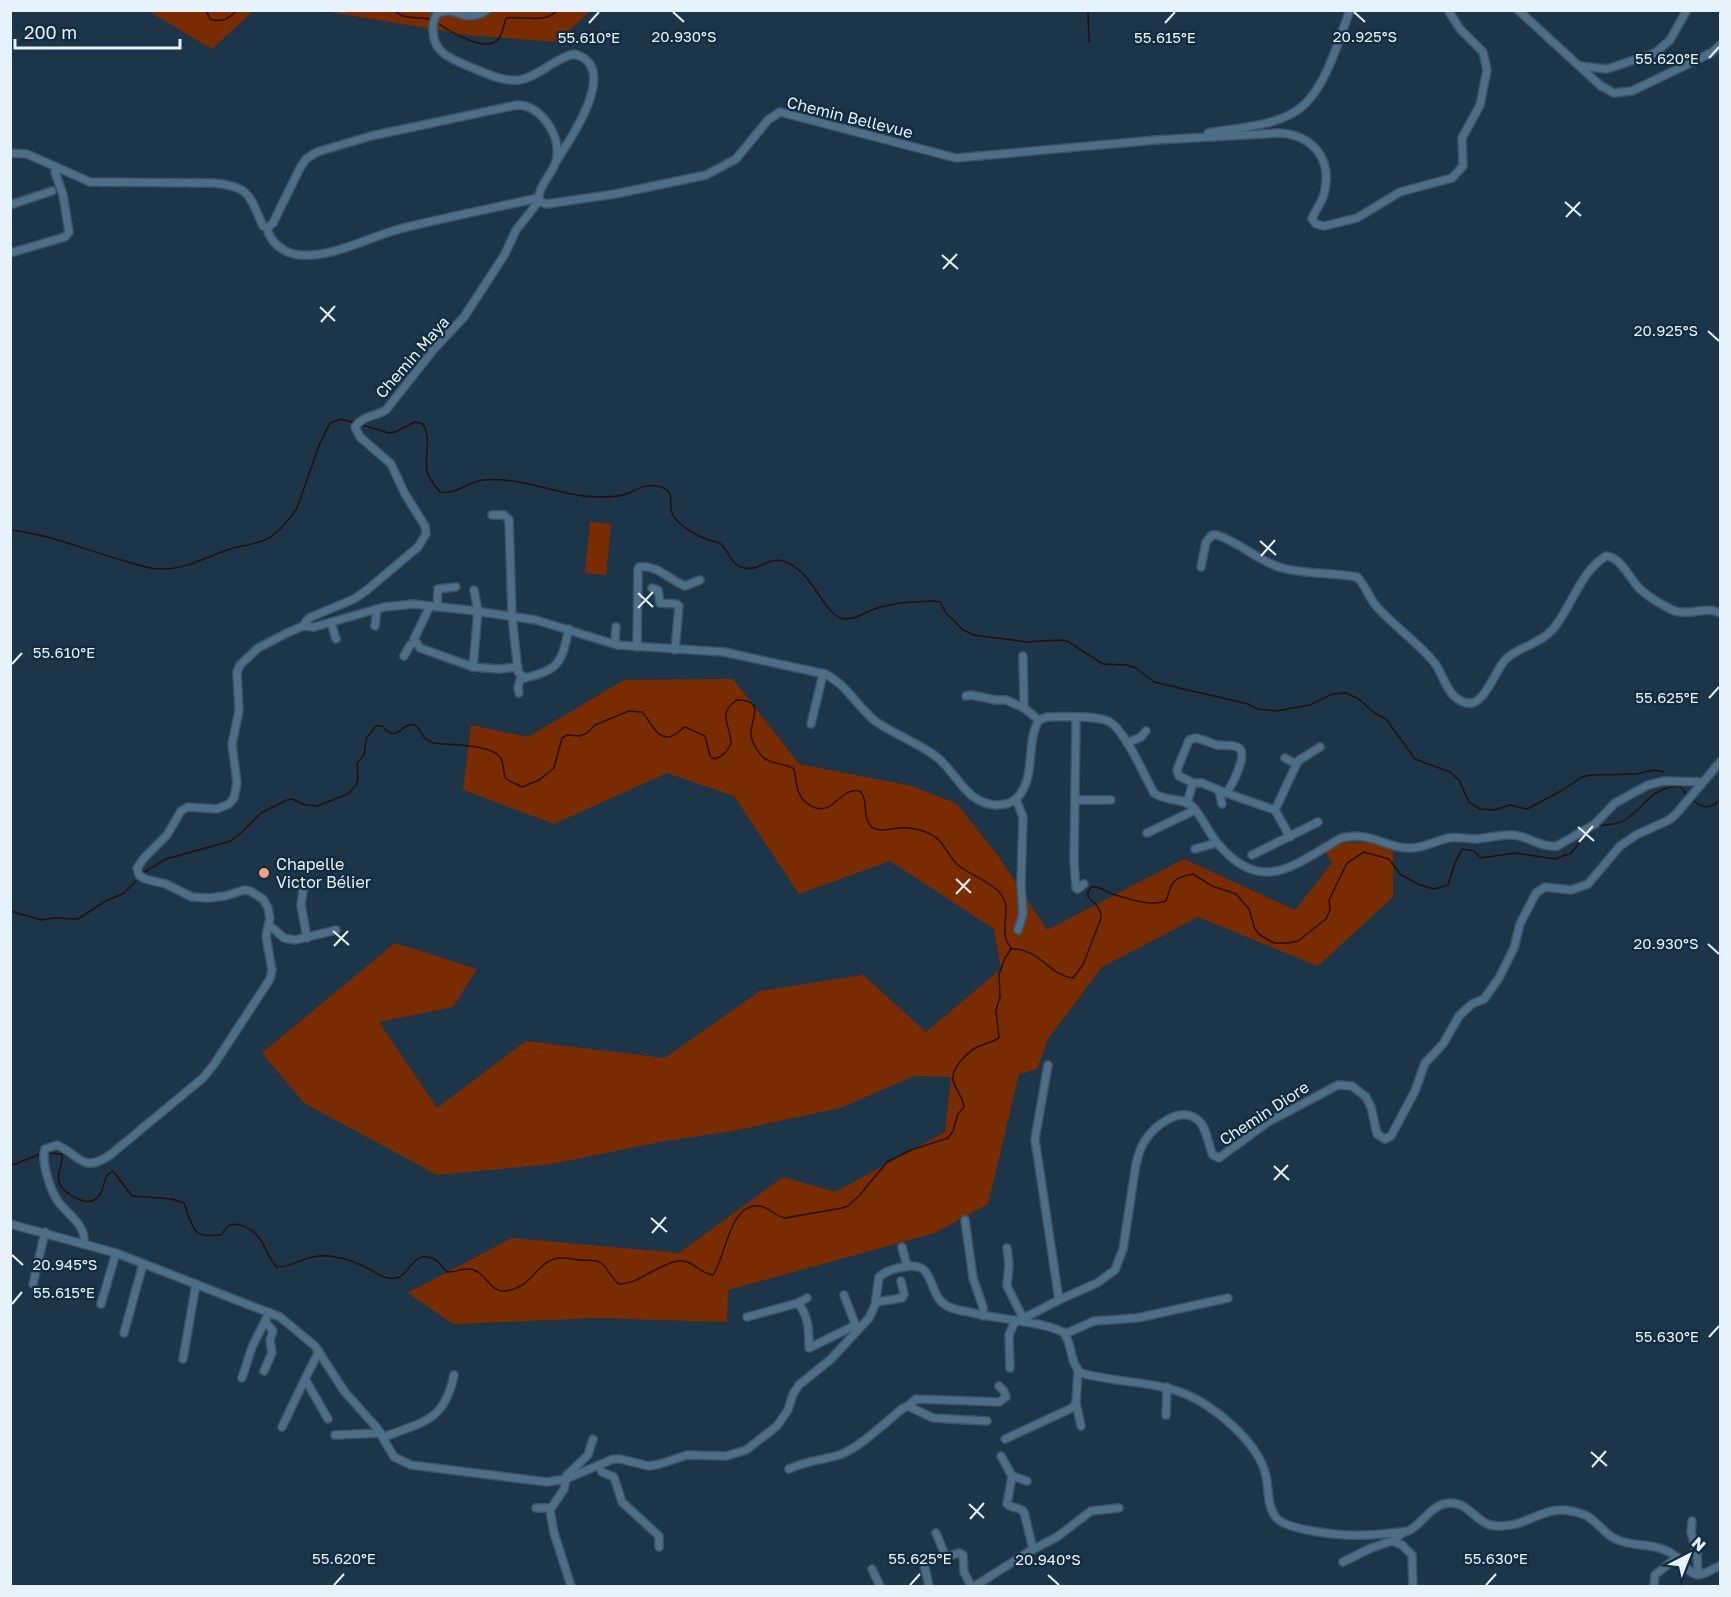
<svg xmlns="http://www.w3.org/2000/svg" width="1731" height="1597" viewBox="0 0 1731 1597" font-family="'Golos Text',sans-serif">
  <style>
    .green { fill: #7a2c01 }
    .lines { fill: none; stroke-linecap: round; stroke-linejoin: round }
    .stream { stroke: #2a0f05; stroke-width: 1.5 }
    .minor-casing { stroke: #3c5366; stroke-width: 10 }
    .minor { stroke: #4e6e88; stroke-width: 7 }
    .ticks { fill: none; stroke: #e6f2fc; stroke-width: 2 }
    .poi-dot { fill: #f2a07f; stroke: #122b3e; stroke-width: 2 }
    .labels { text-anchor: middle; stroke-width: 4.5; stroke-linejoin: round; paint-order: stroke }
    .street-label { font-size: 16px; fill: #e6f2fc; stroke: #122b3e }
    .poi-label { font-size: 16px; fill: #e6f2fc; stroke: #122b3e; text-anchor: start }
    .ticks-label { font-size: 15px; text-anchor: middle; fill: #e6f2fc; stroke: #122b3e; stroke-width: 4.5; stroke-linejoin: round; paint-order: stroke }
  </style>
  <rect width="100%" height="100%" fill="#1c3549"/>
  <!-- green -->
  <g class="green">
    <polygon points="148,11 253,11 212,49"/>
    <polygon points="324,11 590,11 557,42 467,35"/>
    <polygon points="590,522 611,524 606,575 585,573"/>
    <polygon points="733,679 799,764 912,786 957,804 999,857 1047,930 1184,859 1295,910 1332,863 1320,843 1393,842 1393,897 1318,966 1198,917 1102,967 1048,1039 1037,1069 1019,1074 988,1204 935,1233 728,1290 727,1322 598,1318 453,1324 408,1293 512,1238 679,1253 783,1177 835,1192 945,1132 951,1077 914,1076 840,1108 738,1130 660,1142 552,1164 437,1175 304,1103 262,1053 395,943 477,969 453,1007 379,1022 437,1108 526,1041 665,1058 760,991 863,975 926,1032 1001,969 994,929 890,861 799,894 734,796 667,773 554,824 463,790 471,725 528,737 624,680"/>
  </g>
  <g class="lines">
    <!-- stream -->
    <g class="stream">
      <path d="M206,10L210,19C222,23 229,19 237,10"/>
      <path d="M394,10C406,22 418,15 432,20"/>
      <polyline points="1088,10 1089,42"/>
      <path d="M436,22C449,31 489,56 500,37C503,31 504,24 506,18C524,15 543,25 558,10"/>
      <path d="M359,424L389,433L395,432L415,422L423,424C432,440 424,454 427,471C429,479 435,486 440,492C455,495 468,482 483,480C522,476 561,497 600,497C607,497 616,497 623,495C634,492 644,483 657,486C677,490 668,501 672,513C674,519 679,523 684,527C690,531 697,536 704,538C709,541 716,541 721,544C729,551 730,563 741,567C764,575 770,545 800,571C813,581 827,614 841,618C850,621 860,616 867,612C889,602 911,602 934,601L940,602L946,613L963,630L974,635L1027,642L1059,640L1067,641L1103,664L1127,665L1136,668L1154,682L1248,704L1257,709L1276,711L1310,705L1332,694L1346,693L1359,699L1373,712L1386,719L1415,759L1450,772L1459,780L1469,802L1480,809L1494,810L1510,805L1527,809L1561,791L1582,777L1591,775L1637,774L1653,770L1664,772"/>
      <path d="M10,530C51,534 89,552 129,562C139,565 149,569 160,569C189,569 205,557 230,549C240,546 256,544 265,540C277,535 290,519 297,508L320,443L330,423L341,419L355,423"/>
      <polyline points="1680,786 1688,796"/>
      <path d="M1692,800C1702,808 1710,810 1720,800"/>
      <path d="M1598,826C1606,824 1618,825 1625,820C1646,806 1650,788 1679,786"/>
      <path d="M143,873L166,859L231,841L243,831L261,813L287,800L292,799L305,805L317,806L348,794L356,785L358,779L357,763L364,755L366,739L376,726H382C385,728 386,731 389,732C399,738 404,722 414,725C423,729 420,740 434,743C451,746 488,743 500,757C505,763 502,772 506,779L522,787L539,780L554,768L562,738L567,735L580,736L587,733L595,725L629,711L642,712C650,720 657,742 672,736C677,734 680,730 685,727L705,736L710,756L714,759C723,757 727,751 731,744C731,725 716,714 737,700C766,700 751,718 751,733C751,740 756,749 761,755C769,765 784,762 794,769C797,785 796,799 813,807C834,816 841,786 860,791C869,801 862,816 870,825C877,834 890,828 900,828C908,827 916,829 923,831C946,839 943,851 958,865C970,875 985,879 997,890C1017,908 995,928 1011,948"/>
      <polyline points="10,911 42,920 53,918 78,919 104,902 124,893 136,881"/>
      <path d="M48,1153L62,1154C64,1165 56,1172 59,1182C62,1192 84,1206 94,1200C103,1196 103,1183 107,1175L113,1171L132,1196L172,1199L184,1203C187,1211 191,1227 197,1232C201,1236 215,1236 220,1235C224,1233 223,1232 226,1228C232,1221 244,1225 251,1230C265,1239 266,1257 277,1267C287,1267 294,1263 303,1260C315,1255 329,1255 340,1258C348,1259 364,1266 371,1270C378,1274 386,1280 396,1278C410,1276 412,1249 434,1259C440,1262 442,1268 447,1272C457,1273 465,1266 474,1270C486,1274 491,1292 504,1291C531,1289 535,1265 554,1259C563,1256 574,1260 582,1260C589,1261 595,1259 601,1263C609,1269 611,1279 619,1284C640,1284 657,1264 678,1261C692,1259 700,1274 713,1275C726,1257 729,1202 760,1206C770,1208 775,1216 785,1218L842,1208L848,1206L859,1196L887,1162L911,1150L948,1138L953,1131L958,1114L964,1107C963,1096 955,1090 953,1080C951,1068 967,1053 977,1047C984,1044 992,1042 999,1038L996,1010L1000,997L999,974L1005,958L1011,949C1040,948 1048,975 1073,978L1083,965L1101,918C1101,907 1096,905 1088,897V891C1091,888 1092,886 1096,887C1100,887 1105,891 1109,893C1126,898 1149,907 1166,901C1172,883 1171,878 1193,874L1212,886L1236,894L1249,909L1255,929L1260,935L1274,943H1288L1298,941L1326,919L1330,910L1329,900L1347,863L1364,852L1389,859L1401,875L1420,885L1434,889L1448,885L1455,863L1462,849L1474,851L1481,858L1515,853L1555,859L1571,853L1587,833"/>
      <polyline points="10,1166 40,1154"/>
    </g>
    <defs>
      <g id="minor">
        <path d="M487,10C462,26 456,3 437,14C433,20 433,25 433,31C433,55 457,61 475,69C488,74 504,82 519,80C539,77 554,58 574,54C621,66 571,138 557,160"/>
        <polyline points="1518,10 1601,86 1614,93 1632,91 1711,53 1720,45"/>
        <polyline points="1580,66 1607,69 1655,53 1670,40 1687,10"/>
        <path d="M1208,133C1236,128 1268,127 1293,113C1324,96 1338,42 1350,10"/>
        <path d="M10,153L27,154L90,182L212,183C250,186 249,195 263,226L267,228L273,223L300,168L306,159L317,152L371,136L517,105C541,105 560,135 557,157C555,173 537,185 539,201L546,204L615,194L706,175L736,159L768,120L780,112L956,158L1156,140L1279,133C1313,135 1333,159 1324,194C1322,203 1315,210 1312,219L1316,224L1324,226L1357,218L1400,192L1452,178L1463,166L1462,138L1480,105L1487,70L1483,52L1460,29L1448,10"/>
        <polyline points="10,205 52,191"/>
        <path d="M267,228C270,243 285,254 300,255C333,258 371,236 403,228C448,217 493,208 538,198"/>
        <polyline points="10,253 65,237 69,232 63,195 55,172 56,167"/>
        <path d="M492,515H504L509,520L512,616L518,672L525,678C560,669 561,663 569,629"/>
        <path d="M1201,567L1206,542L1212,535H1217C1239,542 1257,560 1279,567C1304,575 1331,572 1357,577C1365,584 1369,598 1377,607C1394,626 1416,641 1433,661C1442,671 1444,686 1454,696C1483,722 1492,671 1507,658C1521,646 1540,644 1553,629C1572,607 1579,573 1606,556C1621,557 1629,578 1639,588C1648,597 1659,603 1670,609C1688,618 1705,605 1720,613"/>
        <polyline points="652,588 658,590 660,603 676,604 679,606 675,650"/>
        <polyline points="430,606 414,639 420,648 473,667 499,669 518,667"/>
        <polyline points="437,607 438,589 456,587"/>
        <polyline points="331,622 336,639"/>
        <path d="M303,626L307,620L311,617L354,599L367,590L418,547L426,534L425,526L405,494L391,464L360,437L355,427C363,415 375,417 386,410L434,349L464,317L505,254L516,230L539,201"/>
        <polyline points="375,626 377,609"/>
        <polyline points="616,627 615,641 617,645"/>
        <path d="M637,647L638,570L639,567C657,564 671,581 685,586L700,580"/>
        <polyline points="404,656 410,645 415,643"/>
        <polyline points="1023,656 1024,708"/>
        <polyline points="473,667 478,611 474,590"/>
        <polyline points="519,693 518,688 521,676"/>
        <polyline points="966,696 971,695 996,700 1006,700 1024,708 1039,720"/>
        <polyline points="1076,717 1074,862 1076,888 1078,889 1084,884"/>
        <polyline points="811,724 823,674"/>
        <path d="M1195,738C1203,739 1210,743 1217,745C1224,746 1236,744 1240,749C1247,756 1232,786 1226,793L1202,783H1193L1179,776L1177,770L1189,740Z"/>
        <polyline points="1127,743 1141,737 1146,731"/>
        <polyline points="1285,758 1296,764"/>
        <polyline points="1219,791 1222,804"/>
        <polyline points="1226,793 1275,810 1298,761 1320,747"/>
        <polyline points="1016,799 1023,817 1021,884 1023,914 1018,930"/>
        <polyline points="1075,800 1111,800"/>
        <polyline points="1187,803 1193,783"/>
        <polyline points="1275,810 1290,837"/>
        <polyline points="1147,833 1195,810"/>
        <polyline points="1195,849 1216,843"/>
        <polyline points="1252,855 1318,822"/>
        <polyline points="304,884 301,905 307,938"/>
        <polyline points="270,926 284,938 295,940 336,930"/>
        <polyline points="1048,1065 1035,1139 1059,1300"/>
        <polyline points="965,1220 973,1278 983,1307 983,1316"/>
        <path d="M10,1224L116,1253L280,1317L315,1346L344,1391L377,1428L394,1457L411,1465L547,1482L566,1479L613,1459H620L649,1466L660,1464L687,1455L726,1456L746,1450L777,1426L788,1410L793,1394L799,1385L831,1359L869,1318L875,1305L879,1277C886,1271 895,1268 904,1267C937,1260 926,1294 947,1306C953,1309 961,1311 969,1312C998,1320 1037,1320 1063,1332C1073,1343 1069,1363 1081,1373C1132,1387 1171,1377 1216,1412C1236,1427 1261,1451 1266,1476C1269,1489 1267,1505 1275,1516C1284,1531 1345,1536 1362,1535C1378,1535 1393,1533 1408,1531C1423,1524 1431,1504 1449,1503C1469,1501 1477,1526 1497,1526C1535,1527 1543,1499 1585,1515C1598,1521 1604,1535 1618,1540C1635,1547 1655,1543 1671,1553C1679,1558 1686,1571 1695,1574C1702,1577 1713,1568 1720,1566"/>
        <path d="M84,1244C86,1223 67,1215 57,1200C50,1189 41,1161 45,1149L57,1145C80,1155 82,1174 110,1155L203,1078L215,1063L270,979L272,970L266,936L270,918L268,908L263,899L250,891L244,890L225,896L209,898L192,897L166,884L145,879L139,875L137,868L144,858L167,835L181,811L188,807L217,809L229,804L234,798L237,783L232,744L239,711L237,672L240,665L258,648L287,633L303,626L314,627L384,607L413,604L468,610L536,620L617,645L724,652L825,674C846,684 858,707 875,721C895,735 919,743 938,758C958,775 966,803 996,805C1004,805 1011,804 1017,798C1037,777 1025,743 1039,720L1047,717C1064,717 1093,715 1108,721C1124,728 1145,777 1154,793C1165,802 1183,797 1193,807C1203,818 1209,834 1219,845C1263,896 1295,864 1341,838C1372,831 1382,847 1408,848C1422,849 1435,841 1448,838C1458,836 1466,839 1476,839C1489,838 1500,834 1513,835C1528,836 1541,848 1557,846L1595,824L1615,803L1648,785L1664,781L1702,782"/>
        <polyline points="902,1247 907,1266"/>
        <polyline points="1007,1248 1009,1264 1007,1286 1023,1318"/>
        <polyline points="33,1284 45,1232"/>
        <polyline points="844,1295 857,1329"/>
        <polyline points="876,1302 902,1298 904,1294 901,1281"/>
        <polyline points="798,1303 807,1298"/>
        <polyline points="101,1304 116,1253"/>
        <path d="M747,1317L798,1303C809,1316 809,1332 809,1348L856,1325"/>
        <path d="M1018,1321L1059,1300L1097,1283L1115,1270L1123,1249L1136,1164C1138,1156 1140,1149 1144,1142C1154,1126 1181,1104 1199,1121C1207,1128 1208,1145 1213,1155L1219,1158L1268,1122L1338,1085L1352,1086L1366,1097L1371,1107L1377,1134L1385,1139L1391,1136L1415,1091L1425,1063L1443,1044L1459,1016L1472,1004L1484,999L1499,978L1514,948L1520,924L1536,893L1545,887L1571,890L1588,884L1620,846L1636,835L1669,820L1676,814L1720,762"/>
        <polyline points="124,1333 143,1264"/>
        <polyline points="1065,1334 1094,1321 1137,1318 1228,1298"/>
        <polyline points="319,1351 305,1379 328,1419"/>
        <polyline points="183,1359 196,1284"/>
        <polyline points="1010,1368 1009,1335 1015,1321"/>
        <polyline points="264,1371 272,1353 270,1340 273,1331 265,1321 269,1312"/>
        <polyline points="242,1378 252,1347 265,1321"/>
        <polyline points="1076,1403 1081,1426"/>
        <polyline points="908,1406 933,1418 987,1421"/>
        <polyline points="1166,1415 1167,1387"/>
        <polyline points="282,1427 305,1379"/>
        <polyline points="335,1435 381,1433"/>
        <path d="M384,1437C424,1421 444,1422 454,1375"/>
        <polyline points="1005,1439 1072,1408 1076,1403 1078,1371"/>
        <path d="M1001,1456L1012,1476L1007,1504C1012,1509 1019,1506 1024,1512L1033,1549"/>
        <polyline points="599,1466 602,1472 614,1477 622,1502 659,1536 659,1547"/>
        <path d="M789,1469C805,1461 822,1460 839,1455C858,1449 887,1421 903,1408L908,1406L916,1399L999,1402L1006,1397L1004,1391L999,1386"/>
        <polyline points="1012,1476 1027,1481"/>
        <polyline points="536,1508 551,1508"/>
        <polyline points="1692,1521 1691,1532 1697,1554 1698,1575"/>
        <polyline points="936,1533 946,1557 959,1553 963,1555 964,1572 971,1586"/>
        <polyline points="1392,1541 1402,1545 1412,1555 1413,1586"/>
        <polyline points="1343,1562 1371,1548 1392,1541 1404,1532"/>
        <polyline points="924,1564 929,1586"/>
        <polyline points="872,1569 880,1586"/>
        <polyline points="571,1586 554,1533 550,1510 564,1489 567,1475 588,1455 593,1439"/>
        <polyline points="975,1586 1030,1551 1057,1537 1091,1511 1119,1508"/>
        <polyline points="1654,1586 1655,1575 1677,1557"/>
      </g>
    </defs>
    <!-- minor casing -->
    <use href="#minor" class="minor-casing"/>
    <!-- minor -->
    <use href="#minor" class="minor"/>
  </g>
  <!-- ticks -->
  <path class="ticks" d="M673,12L684,22M1354,12L1365,22M589,23L599,12M1165,23L1175,12M1709,58L1719,47M1565,202L1581,216M1566,217L1580,202M942,255L958,269M943,269L957,254M320,307L335,321M321,322L335,306M1708,331L1719,341M1260,541L1276,555M1261,556L1275,540M638,593L653,607M638,608L653,592M12,664L22,653M1709,698L1719,687M1578,827L1594,841M1579,842L1593,826M956,879L971,893M956,894L970,879M333,931L349,945M1708,944L1719,954M334,946L348,931M1274,1166L1289,1180M1274,1180L1288,1165M651,1218L667,1232M652,1233L666,1217M12,1255L23,1265M12,1304L22,1292M1709,1337L1719,1326M1591,1452L1607,1466M1592,1467L1606,1451M969,1504L984,1518M970,1519L984,1503M1048,1575L1059,1585M334,1585L344,1574M910,1585L920,1574M1486,1585L1496,1574"/>
  <!-- markers -->
  <circle class="poi-dot" cx="264" cy="873" r="6"/>
  <g class="labels">
    <!-- street labels -->
    <g class="street-label">
      <text transform="translate(850 117) rotate(14)" y="6">Chemin Bellevue</text>
      <text transform="translate(412 357) rotate(-49)" y="6">Chemin Maya</text>
      <text transform="translate(1264 1113) rotate(-33)" y="6">Chemin Diore</text>
    </g>
    <!-- poi labels -->
    <g class="poi-label">
      <text x="276" y="870">Chapelle<tspan x="276" dy="18">Victor Bélier</tspan></text>
    </g>
  </g>
  <g class="ticks-label">
    <text x="684" y="42">20.930°S</text>
    <text x="1365" y="42">20.925°S</text>
    <text x="589" y="43">55.610°E</text>
    <text x="1165" y="43">55.615°E</text>
    <text x="1667" y="64">55.620°E</text>
    <text x="1666" y="336">20.925°S</text>
    <text x="64" y="658">55.610°E</text>
    <text x="1667" y="703">55.625°E</text>
    <text x="1666" y="949">20.930°S</text>
    <text x="65" y="1270">20.945°S</text>
    <text x="64" y="1298">55.615°E</text>
    <text x="1667" y="1342">55.630°E</text>
    <text x="344" y="1564">55.620°E</text>
    <text x="920" y="1564">55.625°E</text>
    <text x="1496" y="1564">55.630°E</text>
    <text x="1048" y="1565">20.940°S</text>
  </g>
  <!-- border -->
  <rect width="1731" height="1597" fill="none" stroke="#e6f2fc" stroke-width="24"/>
  <!-- north arrow -->
  <g transform="translate(1689 1555) rotate(42)" stroke="#122b3e" stroke-width="4.5" paint-order="stroke">
  <path d="M0-4.5L10 22L0 15L-10 22Z" fill="#e6f2fc"/>
  <text y="-9" font-size="16" font-weight="bold" text-anchor="middle" fill="#e6f2fc">N</text>
  </g>
  <!-- scale -->
  <path d="M15 39v9h165v-9" fill="none" stroke="#e6f2fc" stroke-width="3"/>
  <text x="24" y="39" font-size="18" fill="#e6f2fc" stroke="#122b3e" stroke-width="4.5" paint-order="stroke">200 m</text>
</svg>
